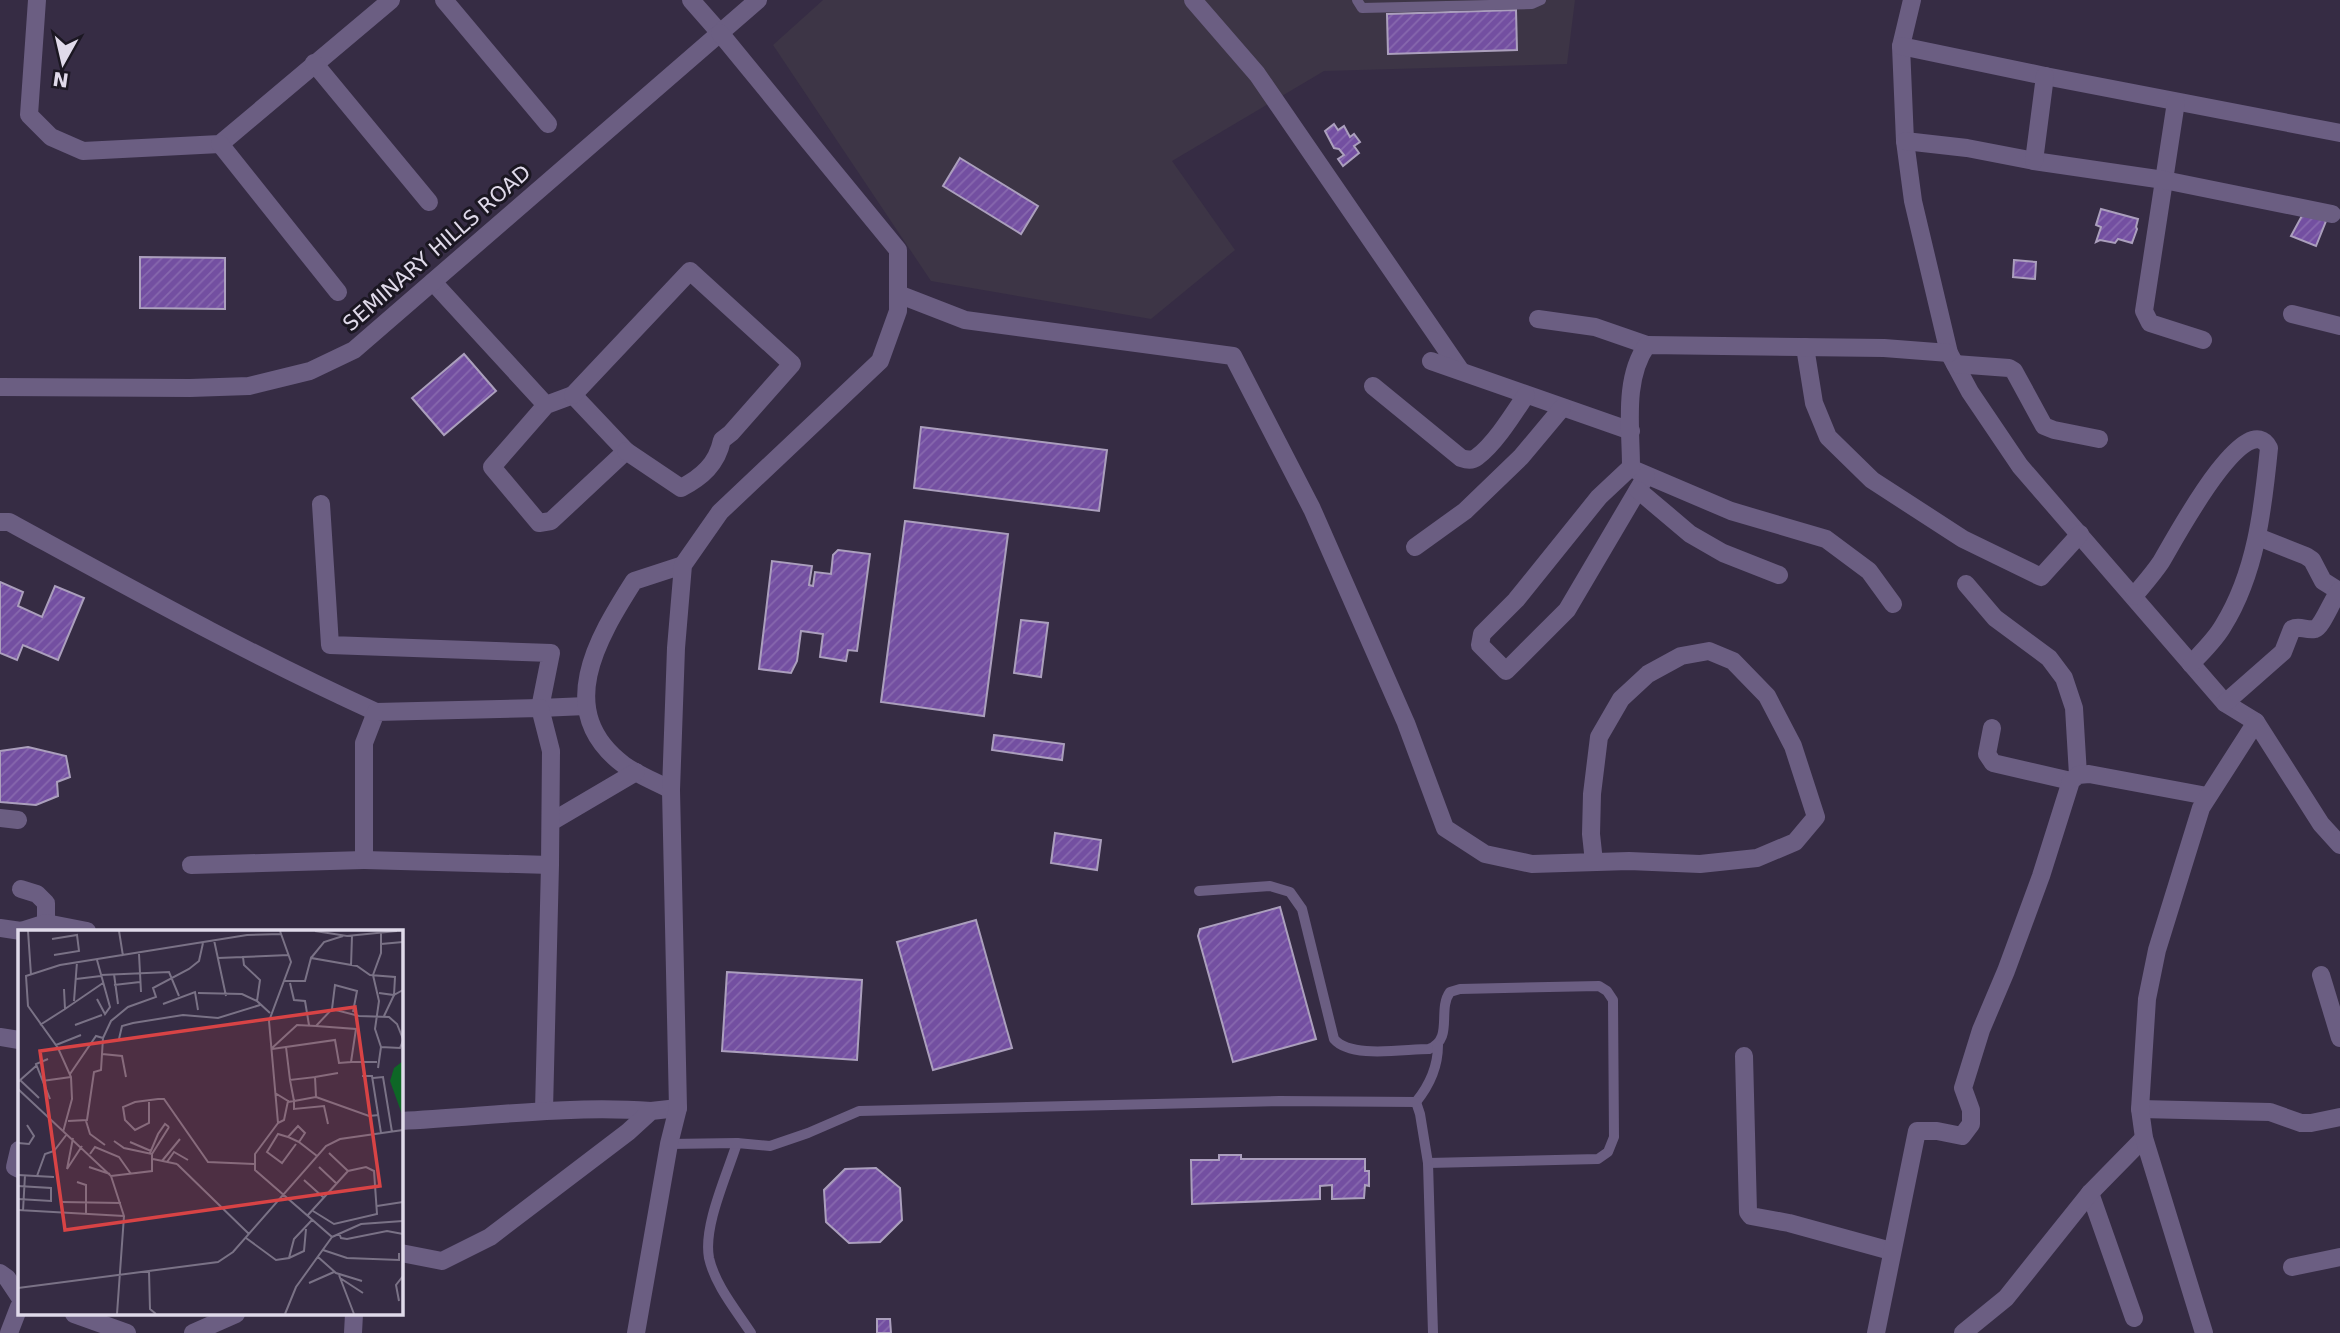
<svg xmlns="http://www.w3.org/2000/svg" width="2340" height="1333" viewBox="0 0 2340 1333" font-family="'DejaVu Sans',sans-serif">
  <style>
    .commercial { fill: #3d3546 }
    .building { fill: url(#building-hatch); stroke: #ab9fbd; stroke-width: 2 }
    .lines { fill: none; stroke-linecap: round; stroke-linejoin: round }
    .service { stroke: #6b5e82; stroke-width: 10 }
    .minor { stroke: #6b5e82; stroke-width: 18 }
    .tertiary { stroke: #6b5e82; stroke-width: 18 }
    .labels { text-anchor: middle; stroke-width: 6; stroke-linejoin: round; paint-order: stroke }
    .street-label { font-size: 21px; fill: #e0daea; stroke: #1b1722 }
    .inset-road { fill: none; stroke: #7a7286; stroke-width: 2 }
    .view { fill: #d84345; fill-opacity: 0.15; stroke: #d84345; stroke-width: 3.5 }
    .inset-edge { fill: none; stroke: #e0daea; stroke-width: 3.5 }
  </style>
  <defs>
    <pattern id="building-hatch" width="6" height="6" patternUnits="userSpaceOnUse" patternTransform="scale(1.75)"><rect width="6" height="6" fill="#734fa1"/><path d="M-1 1l2-2M0 6l6-6M5 7l2-2" fill="none" stroke="#8768ae"/></pattern>
  </defs>
  <rect width="100%" height="100%" fill="#362c44"/>
  <!-- commercial -->
  <polygon class="commercial" points="823,0 1575,0 1567,64 1324,71 1172,161 1235,250 1151,319 931,281 773,45"/>
  <!-- building -->
  <g class="building">
    <polygon points="1516,10 1517,50 1388,54 1387,14"/>
    <polygon points="1334,124 1338,130 1344,126 1350,137 1354,134 1360,142 1354,146 1359,153 1343,166 1338,159 1344,155 1339,149 1334,148 1325,131"/>
    <polygon points="960,158 1038,206 1021,234 943,186"/>
    <polygon points="2101,209 2138,219 2136,227 2137,229 2132,243 2118,239 2115,243 2100,240 2096,242 2101,227 2096,225"/>
    <polygon points="2304,212 2326,221 2316,246 2291,236"/>
    <polygon points="140,257 225,258 225,309 140,308"/>
    <polygon points="2014,260 2036,262 2035,279 2013,277"/>
    <polygon points="464,354 496,391 444,435 412,398"/>
    <polygon points="921,427 1107,450 1099,511 914,488"/>
    <polygon points="905,521 1008,534 984,716 881,702"/>
    <polygon points="838,550 870,554 857,651 848,650 846,661 820,657 823,634 801,631 797,661 791,673 759,669 772,561 812,566 809,585 813,586 815,572 831,574 833,555"/>
    <polygon points="0,582 23,592 18,606 42,617 55,586 84,598 58,660 23,645 17,660 0,653"/>
    <polygon points="1021,620 1048,623 1041,677 1014,673"/>
    <polygon points="994,735 1064,744 1062,760 992,750"/>
    <polygon points="28,747 66,756 70,777 57,782 58,796 36,805 0,802 0,751"/>
    <polygon points="1055,833 1101,840 1097,870 1051,863"/>
    <polygon points="1280,907 1316,1039 1233,1062 1198,936 1200,929"/>
    <polygon points="976,920 1012,1048 933,1070 897,942"/>
    <polygon points="727,972 862,980 857,1060 722,1051"/>
    <polygon points="1219,1155 1241,1155 1241,1159 1365,1159 1365,1171 1369,1171 1369,1186 1365,1185 1364,1198 1332,1199 1332,1185 1320,1186 1320,1199 1192,1204 1191,1160 1219,1160"/>
    <polygon points="876,1168 900,1188 902,1220 880,1242 849,1243 826,1222 824,1190 845,1169"/>
    <polygon points="877,1319 890,1319 891,1333 877,1333"/>
  </g>
  <g class="lines">
    <!-- service -->
    <g class="service">
      <polyline points="1357,0 1362,8 1532,4 1541,0"/>
      <path d="M1199,891L1270,886L1290,892L1302,909L1334,1039C1351,1059 1404,1049 1429,1049C1454,1039 1437,1010 1450,992L1460,989L1599,986L1607,991L1613,1000L1614,1137L1608,1152L1598,1159L1428,1163"/>
      <path d="M1416,1102C1429,1086 1438,1067 1438,1045"/>
      <path d="M737,1143C727,1175 703,1226 709,1258C715,1285 736,1310 751,1333"/>
      <polyline points="669,1144 737,1143 770,1146 808,1133 859,1111 1279,1101 1416,1102 1420,1114 1428,1163 1433,1333"/>
    </g>
    <!-- minor -->
    <g class="minor">
      <polyline points="37,0 29,115 51,137 83,151 220,144 391,0"/>
      <polyline points="444,0 548,124"/>
      <polyline points="691,0 720,33"/>
      <polyline points="1193,0 1257,74 1461,371"/>
      <polyline points="1912,0 1901,46 1905,141 1913,201 1949,353 1970,392 2020,466 2225,703 2256,722 2321,824 2340,845"/>
      <polyline points="1901,46 2045,76 2340,133"/>
      <polyline points="314,63 429,202"/>
      <polyline points="2176,102 2144,311 2150,323 2203,340"/>
      <polyline points="1905,141 1967,148 2034,161 2164,180 2332,214"/>
      <polyline points="220,144 338,292"/>
      <polyline points="2034,161 2045,76"/>
      <polyline points="433,282 546,405 492,467 539,523 551,521 626,451 573,395 546,405"/>
      <polyline points="898,294 965,320 1233,356 1312,509 1406,723 1445,828 1485,854 1532,864 1629,861 1700,864 1757,858 1795,842 1816,817 1793,746 1767,696 1733,661 1709,651 1681,656 1648,674 1621,699 1599,737 1592,794 1591,834 1594,862"/>
      <polyline points="2292,314 2340,326"/>
      <polyline points="1538,319 1595,327 1647,345"/>
      <polyline points="1805,347 1814,403 1828,437 1872,480 1963,539 2041,577 2080,534"/>
      <polyline points="1431,361 1631,431"/>
      <polyline points="1955,364 2009,368 2014,371 2044,426 2054,430 2099,439"/>
      <path d="M1373,386L1461,458C1467,460 1472,461 1477,457C1495,444 1514,413 1526,395"/>
      <path d="M573,395L690,271L792,364L731,433L722,440C717,464 702,477 681,488L626,451"/>
      <polyline points="1637,471 1731,511 1826,539 1869,571 1893,604"/>
      <path d="M1646,476L1567,610L1506,671L1480,645L1482,634L1516,600L1599,497L1631,467C1631,428 1623,379 1647,345L1884,348L1949,353"/>
      <polyline points="1638,490 1690,534 1723,553 1779,575"/>
      <polyline points="321,504 330,645 551,653 540,708 586,706"/>
      <path d="M0,522H9C130,588 250,655 376,712"/>
      <polyline points="2258,537 2306,556 2312,560 2323,581 2339,591"/>
      <polyline points="1415,547 1465,511 1521,457 1562,408"/>
      <polyline points="1966,584 1995,618 2049,658 2064,678 2074,708 2078,775"/>
      <path d="M2134,596C2143,585 2153,574 2161,562C2171,546 2246,403 2269,448C2263,509 2256,573 2223,626C2215,640 2202,652 2191,664"/>
      <path d="M2225,703L2283,652L2292,629C2300,625 2306,631 2315,629C2322,627 2333,598 2340,590"/>
      <polyline points="1992,728 1987,754 1993,763 2071,781"/>
      <path d="M671,790C656,782 638,775 624,765C553,712 597,639 634,581L683,565"/>
      <polyline points="0,818 18,820"/>
      <polyline points="551,822 636,772"/>
      <polyline points="191,865 364,860"/>
      <polyline points="21,889 37,894 46,903 46,923"/>
      <polyline points="0,928 21,931 46,923 87,931"/>
      <polyline points="2321,975 2340,1038"/>
      <polyline points="0,1037 19,1040"/>
      <polyline points="1744,1056 1748,1212 1751,1216 1789,1223 1891,1251"/>
      <polyline points="2140,1109 2270,1112 2301,1123 2311,1123 2340,1117"/>
      <polyline points="544,1110 550,865 364,860 364,743 376,712 540,708 551,751 550,865"/>
      <path d="M401,1121C484,1117 567,1105 651,1111"/>
      <polyline points="19,1150 15,1167 19,1169"/>
      <polyline points="2090,1193 2134,1318"/>
      <polyline points="401,1253 442,1261 490,1237 628,1132 651,1111 678,1108"/>
      <polyline points="2292,1267 2340,1257"/>
      <polyline points="0,1273 7,1278 19,1296"/>
      <polyline points="74,1314 127,1333"/>
      <polyline points="9,1333 19,1307"/>
      <polyline points="193,1333 236,1314"/>
      <polyline points="353,1333 354,1314"/>
      <polyline points="1876,1333 1917,1131 1937,1131 1962,1136 1971,1124 1971,1110 1963,1088 1981,1030 2006,971 2041,876 2071,781 2078,775 2089,774 2207,796"/>
      <polyline points="1963,1333 2006,1298 2090,1193 2144,1138"/>
      <polyline points="2204,1333 2144,1138 2140,1109 2147,999 2157,950 2201,808 2256,722"/>
    </g>
    <!-- tertiary -->
    <g class="tertiary">
      <polyline points="0,387 190,388 249,386 310,371 354,350 758,0"/>
      <polyline points="636,1333 669,1144 678,1108 671,790 676,648 683,565 720,512 880,361 898,311 898,250 720,33"/>
    </g>
  </g>
  <g class="labels">
    <!-- street labels -->
    <g class="street-label">
      <text transform="translate(437 248) rotate(-41)" y="7">SEMINARY HILLS ROAD</text>
    </g>
  </g>
  <!-- overview -->
  <g transform="translate(18 930)">
    <rect width="385" height="385" fill="#362c44"/>
    <path d="M385,131V187L372,151L376,138Z" fill="#0e6726"/>
    <path class="inset-road" d="M10,1L13,45M101,1L105,26M262,1L273,32L251,91L260,193L237,224V240L314,307L278,357L267,384M297,1L329,6L379,1M363,3V23L355,45L361,71L357,99L363,117M34,9L59,5L61,21L36,25M196,10L208,66M363,14L385,12M121,24L123,62M200,28L225,27M293,28L306,12L325,6M333,36L334,6M96,44L100,74M83,45L151,42L161,66M58,49L83,46M266,51H287L293,28L339,36L352,45L377,47L376,65L361,63M272,53L276,70L287,71L291,95M96,55L122,52M46,59L47,79L85,53M180,63L224,64L239,71M79,69L87,84L92,77L79,30M56,71L59,32M145,74L177,62L180,80M314,79L317,55L339,61L335,82M252,83L239,71L242,50L226,35L225,27L271,25M366,86L376,65L385,60M22,95L47,79M57,95L84,85M101,109L104,96L115,93L165,85L200,88L242,75M38,115L63,105M268,117L272,150L297,147L298,167L276,171L272,150M253,119L279,95L298,96L314,79L341,86L371,87L379,94L385,109M254,119L317,110L321,133L333,132L338,99L298,96M84,124L104,126L108,147M30,129L18,134L32,169M333,132H359M360,138L363,117L382,118L385,111M52,144L78,106L85,108M344,146H354L363,203M297,147L320,143M355,148L365,147L374,202M2,150L21,168M24,151L53,147M0,152L18,136M0,159L93,246L106,286L99,384M257,163L270,171L266,190L260,193M298,167L351,186L361,185M131,170V193L117,200L107,190L105,177L117,172L140,169H146L190,232L236,234M270,172L276,171V179L306,176L310,194M50,191L69,190L76,142L83,140L85,108L93,91L110,77L138,67L135,58L171,39L181,31L185,13M68,191L72,204L87,215M45,202L54,169L53,147L40,118L10,76L8,46L42,35L229,5L263,4M270,207L260,204L249,222L264,233L278,214M55,208L49,239L64,216M96,211L106,218L134,224M112,212L133,221M281,212L270,207L280,196L287,203L281,212L299,226M0,213L11,214L16,206L9,195M132,223L140,204L147,194L151,197M311,223L330,241M72,224L77,217L101,227L113,244M135,229L159,234M144,231L162,209M149,232L156,222L170,230M159,234L231,304M71,237L92,244M301,237L319,254M0,245L36,247M19,246L27,224L36,221L49,204M93,246L134,241V224L151,197M286,250L306,268M59,252L68,255V284M0,256L33,258V271L0,269M44,272L103,273M359,276L385,272M0,280L106,286M5,281L7,245M289,286L330,241L348,237L356,241L359,284L316,294L295,281M321,303L323,308L329,309L369,301L385,304M314,307L343,294L385,291M228,308L258,330L271,328L276,309L294,290M305,320L329,328L381,330V323M300,327L318,343L344,351M271,328L286,321L288,299M131,341L132,379L138,384M321,345L336,384M322,348L345,363M291,353L316,342M0,358L200,332L215,322L308,216L322,209L385,200M381,371L378,355L385,346"/>
    <path class="view" d="M337,77L362,256L47,300L22,121Z"/>
    <rect width="385" height="385" class="inset-edge"/>
  </g>
  <!-- north arrow -->
  <g transform="translate(63 63) rotate(188)" stroke="#1b1722" stroke-width="5" paint-order="stroke">
  <path d="M0-5L12 26L0 18L-12 26Z" fill="#e0daea"/>
  <text y="-10" font-size="19" font-weight="bold" text-anchor="middle" fill="#e0daea">N</text>
  </g>
</svg>
